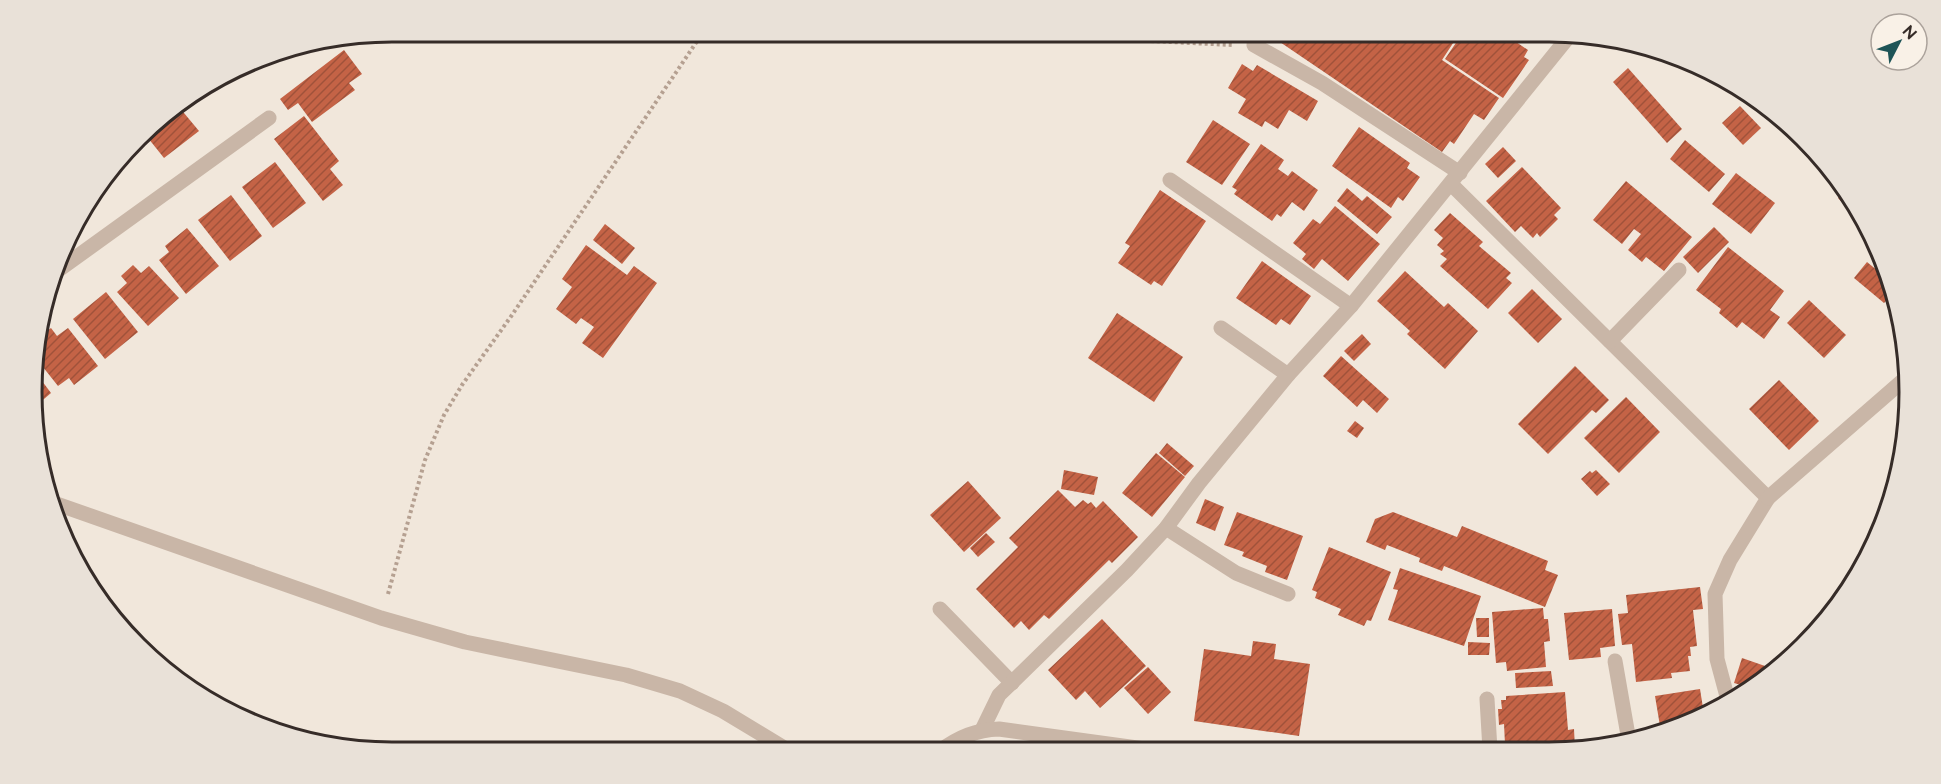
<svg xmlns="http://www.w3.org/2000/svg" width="1941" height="784" viewBox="0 0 1941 784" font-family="Raleway,sans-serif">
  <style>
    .building { fill: url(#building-hatch) }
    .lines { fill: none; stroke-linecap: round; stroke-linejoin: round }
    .path { stroke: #b5a091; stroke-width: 4; stroke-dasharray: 3 3; stroke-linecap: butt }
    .minor { stroke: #c9b6a7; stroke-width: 15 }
    .rim { fill: none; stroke: #362c28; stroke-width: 3 }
  </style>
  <defs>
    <pattern id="building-hatch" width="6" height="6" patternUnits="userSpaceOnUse" patternTransform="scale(1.5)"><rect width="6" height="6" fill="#c46346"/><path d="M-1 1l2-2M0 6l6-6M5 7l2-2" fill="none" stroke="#a0523a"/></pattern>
  </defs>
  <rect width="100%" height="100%" fill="#f1e7db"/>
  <!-- building -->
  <g class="building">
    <polygon points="1278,31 1461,31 1442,60 1499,98 1484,120 1474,114 1454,144 1450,141 1442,152 1274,38"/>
    <polygon points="1464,31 1500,31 1528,50 1524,57 1529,60 1503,98 1445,59"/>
    <polygon points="344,50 362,74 349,83 355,90 312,122 298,103 288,110 280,99"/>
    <polygon points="1242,64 1253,71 1257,65 1318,101 1307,121 1289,110 1278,129 1265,121 1262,127 1238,113 1246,99 1228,88"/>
    <polygon points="1628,68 1682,129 1667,143 1613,82"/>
    <polygon points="211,88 213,90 202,98 200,95"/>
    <polygon points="1740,106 1761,128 1743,145 1722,123"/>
    <polygon points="179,107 199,131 164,158 144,133 155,121"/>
    <polygon points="1775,114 1786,121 1813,155 1772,118"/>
    <polygon points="304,116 339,161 330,169 343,185 323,201 274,139"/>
    <polygon points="1213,120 1250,144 1222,185 1186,162"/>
    <polygon points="1359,127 1410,163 1407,168 1420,177 1403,201 1398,197 1391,208 1332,166"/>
    <polygon points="1685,140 1725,174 1709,192 1670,159"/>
    <polygon points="1261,144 1284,160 1278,169 1288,176 1292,171 1318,190 1304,211 1292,202 1281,217 1277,214 1272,221 1234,194 1237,190 1232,187"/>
    <polygon points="1503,147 1516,161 1498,178 1485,164"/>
    <polygon points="275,162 306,203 273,228 242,187"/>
    <polygon points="1522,167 1561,208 1554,215 1558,219 1540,237 1537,233 1533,238 1521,226 1515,232 1486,201"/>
    <polygon points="1736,173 1775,203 1751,234 1712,204"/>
    <polygon points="1626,181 1692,237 1664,271 1646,257 1642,262 1628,250 1641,234 1634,229 1622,244 1593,220"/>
    <polygon points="1347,188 1362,201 1367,196 1392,217 1377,234 1337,201"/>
    <polygon points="1160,190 1206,221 1162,286 1154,281 1151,285 1118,263 1130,246 1125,243"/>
    <polygon points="1842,194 1858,214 1856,217 1838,198"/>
    <polygon points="231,195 262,236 230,261 198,220"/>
    <polygon points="1335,206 1380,244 1348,281 1322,259 1314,269 1302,259 1306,254 1293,243 1313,219 1320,224"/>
    <polygon points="1450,213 1483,242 1479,246 1511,273 1506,278 1512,283 1488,309 1440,266 1447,259 1440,254 1444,251 1437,245 1443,238 1434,230"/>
    <polygon points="605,224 635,248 622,264 593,240"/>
    <polygon points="1714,227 1729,242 1698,273 1683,257"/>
    <polygon points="187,228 219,266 186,294 159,260 169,252 165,246"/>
    <polygon points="586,245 627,275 634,266 657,283 603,358 582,343 594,327 581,318 576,324 556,309 572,287 562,279"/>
    <polygon points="1728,247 1784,291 1770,310 1780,317 1764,339 1742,322 1737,328 1719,313 1721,309 1696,290"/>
    <polygon points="1262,261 1311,296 1290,325 1281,319 1276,325 1236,298"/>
    <polygon points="1867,262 1884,276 1890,297 1884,303 1854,278"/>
    <polygon points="133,265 141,273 149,266 179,298 148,326 117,292 127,283 121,276"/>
    <polygon points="1405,271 1444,307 1448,303 1478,331 1445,369 1407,334 1410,331 1377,301"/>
    <polygon points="1532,289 1562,319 1538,343 1508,313"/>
    <polygon points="106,292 138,332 105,359 73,319"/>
    <polygon points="1809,300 1846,335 1824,358 1787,323"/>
    <polygon points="1117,313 1183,357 1154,402 1088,358"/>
    <polygon points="51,328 57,336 68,328 98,366 74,385 69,378 58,386 35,357 36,340"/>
    <polygon points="1362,334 1371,344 1354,361 1344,351"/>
    <polygon points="1341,356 1389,399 1377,413 1363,400 1357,407 1323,376"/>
    <polygon points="1575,366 1609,400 1596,413 1592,410 1548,454 1518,424"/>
    <polygon points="36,373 51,393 37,405"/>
    <polygon points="1779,380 1819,421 1789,450 1749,409"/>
    <polygon points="1626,397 1660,432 1619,473 1584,438"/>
    <polygon points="1355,421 1364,428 1357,438 1347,431"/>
    <polygon points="1167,443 1194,466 1185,476 1159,453"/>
    <polygon points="1156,453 1185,477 1152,517 1122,493"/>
    <polygon points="1064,470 1098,477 1094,495 1061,489"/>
    <polygon points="1596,470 1610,484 1597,496 1581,479 1590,471 1592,473"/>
    <polygon points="968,481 1001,518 964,552 930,515"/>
    <polygon points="1058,490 1075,507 1083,500 1088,504 1091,502 1096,508 1103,501 1138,537 1112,563 1109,560 1049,619 1044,615 1029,630 1021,621 1014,628 976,589 1018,547 1009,538"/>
    <polygon points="1205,499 1224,507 1215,531 1196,523"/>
    <polygon points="1237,512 1303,536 1287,580 1265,572 1267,566 1242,556 1244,552 1224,545"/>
    <polygon points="1393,512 1457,537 1462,526 1548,561 1545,570 1558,575 1545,607 1444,566 1442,571 1419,562 1420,558 1387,545 1385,550 1366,542 1375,519"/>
    <polygon points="986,533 995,542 978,557 970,548"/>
    <polygon points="1329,547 1391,572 1371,621 1367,620 1364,626 1338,615 1341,609 1315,598 1317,592 1312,590"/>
    <polygon points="1400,568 1481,596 1464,646 1388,620 1398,590 1393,589"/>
    <polygon points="1700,587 1703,609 1693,610 1697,646 1690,647 1691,656 1688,656 1690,671 1671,673 1672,678 1636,682 1632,644 1622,645 1618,614 1628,613 1626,595"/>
    <polygon points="1543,608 1544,619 1548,619 1550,641 1544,642 1546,667 1507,671 1506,662 1496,663 1492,612"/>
    <polygon points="1612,609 1615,646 1600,648 1601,657 1569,660 1564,613"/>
    <polygon points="1476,618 1489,618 1489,637 1477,637"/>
    <polygon points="1102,619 1146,666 1100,708 1085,691 1076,700 1048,670"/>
    <polygon points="1253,641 1276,644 1274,659 1310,664 1299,736 1194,721 1204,649 1251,656"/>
    <polygon points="1468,642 1490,643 1489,655 1468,655"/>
    <polygon points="1742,658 1765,666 1761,679 1748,687 1734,683"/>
    <polygon points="1774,658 1788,661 1770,673"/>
    <polygon points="1148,667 1171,692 1148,714 1124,688"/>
    <polygon points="1551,671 1553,686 1516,688 1515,673"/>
    <polygon points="1700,689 1704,714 1687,725 1661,732 1655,696"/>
    <polygon points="1565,692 1568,730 1574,729 1575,749 1528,750 1527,743 1505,744 1504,724 1499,725 1498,709 1502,709 1501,700 1506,700 1506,696"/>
    <polygon points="1517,746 1517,750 1504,750 1504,747"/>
  </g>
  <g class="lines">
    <!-- path -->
    <g class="path">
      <polyline points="1136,31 1150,41 1232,45"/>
      <polyline points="388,594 425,460 444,415 462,385 512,315 704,31"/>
    </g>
    <!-- minor -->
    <g class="minor">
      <polyline points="1254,45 1322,83 1460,173"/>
      <polyline points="1170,180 1351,306"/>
      <polyline points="1451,184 1768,498 1730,560 1715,594 1717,659 1728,700"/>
      <polyline points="60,269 269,118"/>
      <polyline points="1221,328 1288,375"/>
      <polyline points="1610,341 1679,270"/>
      <polyline points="1768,498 1907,377"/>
      <polyline points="54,503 381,618 465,642 626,675 680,691 723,711 789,751"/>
      <polyline points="1166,528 1236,573 1288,594"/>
      <polyline points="940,609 1012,683"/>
      <polyline points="1615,661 1629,741"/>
      <polyline points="1487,699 1490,750"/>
      <polyline points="982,730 999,695 1127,570 1166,528 1199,483 1288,375 1351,306 1570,35"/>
      <path d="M940,751C959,737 976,730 999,729L1159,751"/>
    </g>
  </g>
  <!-- crop -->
  <path d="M0 0H1941V784H0ZM392 42H1549A350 350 0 0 1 1899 392V392A350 350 0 0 1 1549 742H392A350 350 0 0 1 42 392V392A350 350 0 0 1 392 42Z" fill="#e9e1d8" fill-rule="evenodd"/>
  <path class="rim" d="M392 42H1549A350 350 0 0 1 1899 392V392A350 350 0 0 1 1549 742H392A350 350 0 0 1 42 392V392A350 350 0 0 1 392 42Z"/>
  <!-- north arrow -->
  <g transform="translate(1899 42) rotate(48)"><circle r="28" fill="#f9f1e7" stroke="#aba29b" stroke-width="1.5"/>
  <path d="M0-4.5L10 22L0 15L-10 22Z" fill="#1e5457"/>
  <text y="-9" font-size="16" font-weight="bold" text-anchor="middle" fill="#362c28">N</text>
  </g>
</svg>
